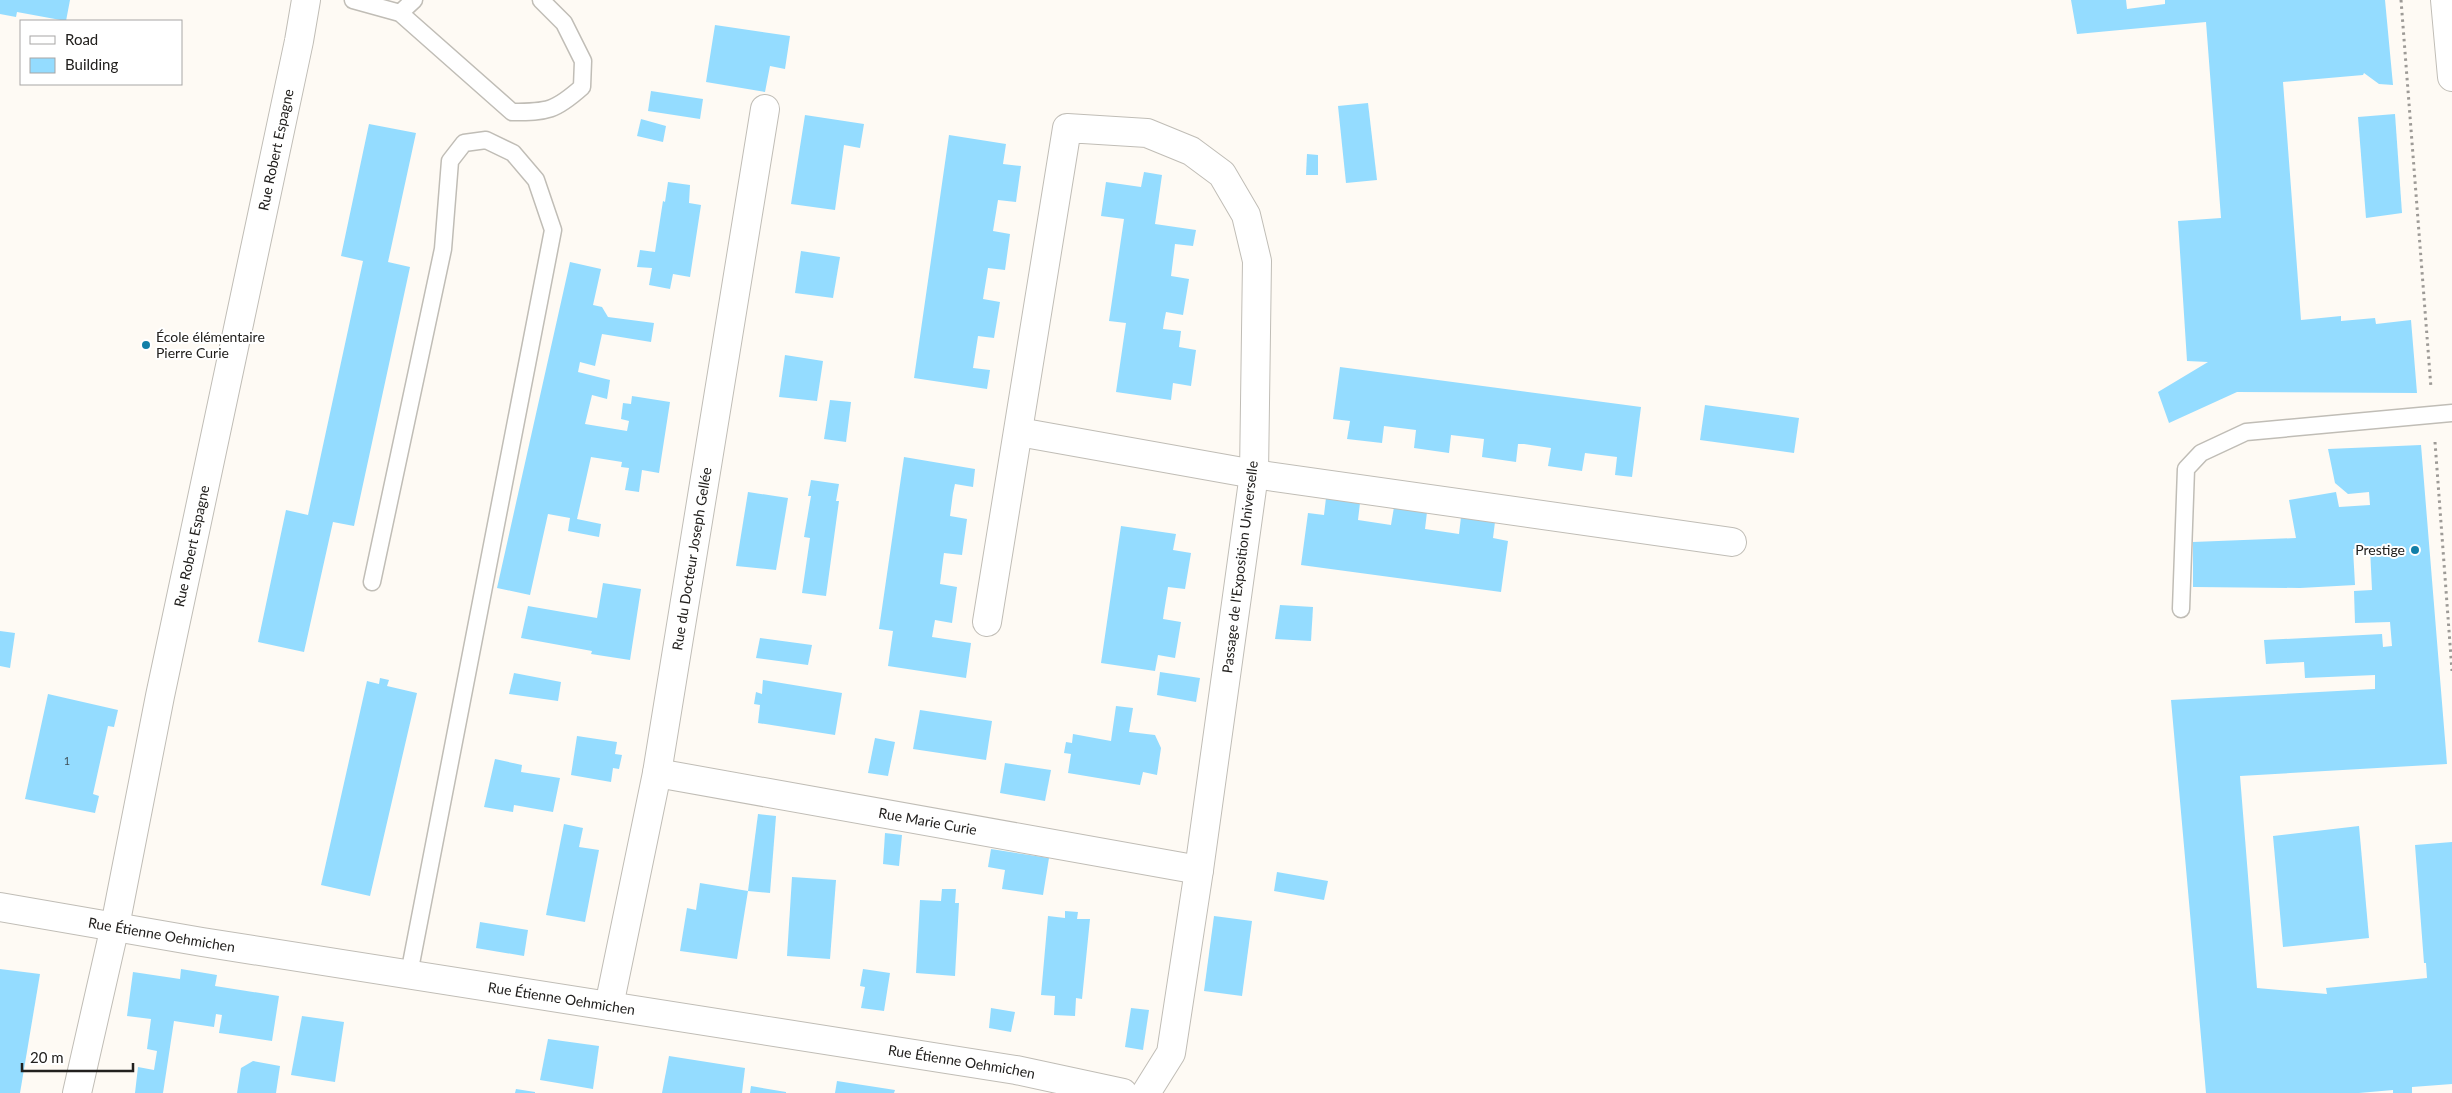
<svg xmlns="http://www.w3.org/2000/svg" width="2452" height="1093" viewBox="0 0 2452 1093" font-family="Lato,sans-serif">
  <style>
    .building { fill: #94dcff }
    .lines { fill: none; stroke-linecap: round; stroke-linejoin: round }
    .service-casing { stroke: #c0bdb6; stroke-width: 19 }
    .minor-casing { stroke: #c0bdb6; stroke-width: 30 }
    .secondary-casing { stroke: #c0bdb6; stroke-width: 30 }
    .path { stroke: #9d9a96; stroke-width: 3; stroke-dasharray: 2.5 4; stroke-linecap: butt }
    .service { stroke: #fff; stroke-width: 16 }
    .minor { stroke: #fff; stroke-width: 28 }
    .secondary { stroke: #fff; stroke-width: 28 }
    .poi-dot { fill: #127fa8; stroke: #fff; stroke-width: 2 }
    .labels { text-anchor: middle; stroke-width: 4; stroke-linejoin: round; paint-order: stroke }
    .number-label { font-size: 11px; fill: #3e4f56 }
    .street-label { font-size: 14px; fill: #22201e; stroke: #fff }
    .poi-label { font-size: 14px; fill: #22201e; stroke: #fff; text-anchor: start }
  </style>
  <rect width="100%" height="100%" fill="#fefaf4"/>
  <!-- building -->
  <g class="building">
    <polygon points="0,0 70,0 66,21 17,12 16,17 0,14"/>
    <polygon points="2071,0 2126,0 2127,9 2165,4 2165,0 2385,0 2393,85 2379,84 2364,73 2363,75 2283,82 2301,320 2341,316 2341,321 2375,318 2376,324 2411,320 2417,393 2237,392 2169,423 2158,392 2208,362 2187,361 2178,221 2221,218 2206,22 2077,34"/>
    <polygon points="715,25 790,36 785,69 770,66 765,92 706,82"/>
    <polygon points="651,91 703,99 700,119 648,111"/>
    <polygon points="1368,103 1377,180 1346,183 1338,106"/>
    <polygon points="2395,114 2402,213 2366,218 2358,117"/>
    <polygon points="805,115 864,124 860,148 844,145 835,210 791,204"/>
    <polygon points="641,119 666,126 663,142 637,136"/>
    <polygon points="369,124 416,133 388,262 410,267 354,526 333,522 304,652 258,642 286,510 308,515 322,450 363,261 341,256"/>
    <polygon points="949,135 1006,144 1003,164 1021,166 1016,202 998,200 993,231 1010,234 1005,270 988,268 983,299 1000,302 994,338 978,336 973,368 990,370 987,389 914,378"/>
    <polygon points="1307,154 1318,155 1318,175 1306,175"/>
    <polygon points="1144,172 1162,175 1155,224 1196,230 1193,246 1175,244 1171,276 1189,279 1183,315 1166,312 1164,322 1163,329 1181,331 1179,347 1196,350 1191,386 1173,383 1171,400 1116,392 1126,323 1109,321 1124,219 1101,216 1106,182 1141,187"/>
    <polygon points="668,182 690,185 689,203 701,205 690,277 673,274 670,289 649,285 652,268 637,267 640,250 655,252 663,201 665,202"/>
    <polygon points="801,251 840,257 833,298 795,293"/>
    <polygon points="570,262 601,269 593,305 602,307 608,317 654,323 651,342 602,334 595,366 580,362 578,372 610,380 607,399 592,395 585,424 627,431 629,421 621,419 623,403 631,404 632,396 670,402 659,473 642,470 639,492 625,490 629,468 621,467 622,462 591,457 577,519 601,524 599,537 568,531 570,518 548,514 530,595 497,588"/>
    <polygon points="785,355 823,361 817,401 779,397"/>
    <polygon points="1340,367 1641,407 1632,477 1615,475 1617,457 1585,453 1582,471 1548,466 1551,448 1524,444 1518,444 1516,462 1482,457 1484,439 1451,435 1449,453 1414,448 1416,430 1384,426 1382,443 1347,439 1350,421 1333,419"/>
    <polygon points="830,400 851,402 846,442 824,439"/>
    <polygon points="1705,405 1799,418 1794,453 1700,440"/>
    <polygon points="2421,445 2447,764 2240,776 2257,988 2327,994 2326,988 2427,978 2426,963 2424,963 2415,845 2452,842 2452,1084 2412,1087 2412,1093 2393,1093 2393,1090 2359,1093 2206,1093 2171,700 2375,689 2375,675 2305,678 2304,662 2266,664 2264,640 2382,634 2383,647 2392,646 2390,622 2355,623 2354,591 2372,590 2370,548 2353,549 2355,585 2300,588 2195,587 2193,587 2193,542 2296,538 2289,500 2336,492 2339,507 2370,505 2369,492 2348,494 2335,483 2328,449"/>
    <polygon points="904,457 975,469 973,487 955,484 953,493 950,516 967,519 962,555 944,553 943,560 940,584 957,587 952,623 935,620 932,637 971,643 966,678 888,666 893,631 879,629"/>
    <polygon points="811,480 839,484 836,501 839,501 826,596 802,593 810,538 804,537 811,496 808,496"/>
    <polygon points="748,492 788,498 776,570 736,566"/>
    <polygon points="1326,498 1360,503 1358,520 1391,525 1394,507 1427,512 1425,529 1459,534 1461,517 1495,522 1493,538 1508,541 1501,592 1301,565 1308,513 1324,515"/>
    <polygon points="1121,526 1176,534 1173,550 1191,553 1185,589 1168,587 1164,612 1163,619 1181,622 1175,658 1158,655 1155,671 1101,663"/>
    <polygon points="603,583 641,589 630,660 591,654 592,651 521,638 528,606 597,618"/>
    <polygon points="1280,605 1313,607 1311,641 1275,639"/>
    <polygon points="0,631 15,633 10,668 0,666"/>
    <polygon points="760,638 812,645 808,665 756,658"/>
    <polygon points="1160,672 1200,678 1196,702 1157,695"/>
    <polygon points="514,673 561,682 558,701 509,694"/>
    <polygon points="380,678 389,680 387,686 417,693 370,896 321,885 367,681 379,684"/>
    <polygon points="763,680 842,693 835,735 758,723 760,705 754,704 756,692 762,694"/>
    <polygon points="48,694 118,710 114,727 108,726 93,794 99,796 95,813 25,799"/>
    <polygon points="1116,706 1133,708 1129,732 1155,735 1161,748 1157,775 1143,772 1140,785 1068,773 1071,754 1064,753 1066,742 1072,743 1073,734 1111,741"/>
    <polygon points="920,710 992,721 986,760 913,749"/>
    <polygon points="577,736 617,742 615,754 622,755 619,769 613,768 611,782 571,775"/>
    <polygon points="875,738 895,742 888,776 868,773"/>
    <polygon points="495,759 522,765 521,772 560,778 553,812 514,805 513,812 484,807"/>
    <polygon points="1005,763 1051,770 1045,801 1000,793"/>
    <polygon points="758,814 776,816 770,893 748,891"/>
    <polygon points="564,824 583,828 579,847 599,850 585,922 546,915"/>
    <polygon points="2359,826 2369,938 2283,947 2273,836"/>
    <polygon points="885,833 902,835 899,866 883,864"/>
    <polygon points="991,849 1049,858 1043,895 1002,889 1005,870 988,867"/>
    <polygon points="1277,872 1328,881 1324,900 1274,891"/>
    <polygon points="792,877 836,880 830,959 787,956"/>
    <polygon points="700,883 748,891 737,959 680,951 687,908 696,910"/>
    <polygon points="942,889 956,889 955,903 959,903 955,976 916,973 920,900 941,901"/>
    <polygon points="1065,911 1078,912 1077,919 1090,919 1082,999 1076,998 1075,1016 1054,1015 1055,996 1041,995 1048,916 1065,918"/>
    <polygon points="1214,916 1252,921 1242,996 1204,991"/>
    <polygon points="480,922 528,930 524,956 476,948"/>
    <polygon points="0,969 40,974 20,1093 0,1093"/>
    <polygon points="181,969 217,975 215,986 279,996 272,1041 219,1033 222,1015 216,1014 214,1027 174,1021 163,1093 135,1093 138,1067 154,1070 157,1051 147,1049 151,1019 127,1016 133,972 180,979"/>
    <polygon points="863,969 890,973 884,1011 861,1008 865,987 860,986"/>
    <polygon points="991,1008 1015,1012 1011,1032 989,1028"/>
    <polygon points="1131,1008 1149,1010 1143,1050 1125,1047"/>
    <polygon points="302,1016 344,1022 335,1082 291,1075"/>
    <polygon points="548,1039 599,1046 593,1089 540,1080"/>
    <polygon points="669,1056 745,1068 742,1093 662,1093"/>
    <polygon points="253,1061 280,1066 276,1093 237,1093 241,1068"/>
    <polygon points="837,1081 895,1090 894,1093 835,1093"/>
    <polygon points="751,1086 786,1092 786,1093 750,1093"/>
    <polygon points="516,1089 535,1092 535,1093 515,1093"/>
  </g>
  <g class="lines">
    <defs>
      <g id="service">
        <path d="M353,0L400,13L512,112C548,112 555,111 582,87L583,61L564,23L541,0"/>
        <polyline points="400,13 414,0"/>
        <polyline points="372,582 443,249 450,161 464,143 486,140 513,153 536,180 553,230 409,974"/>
        <polyline points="2181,609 2186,469 2201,453 2246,432 2452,413"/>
      </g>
      <g id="minor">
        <polyline points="1019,432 1254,474 1732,542"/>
        <polyline points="987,622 1067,128 1147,133 1191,151 1222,174 1246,215 1257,261 1254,474 1199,870 1171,1053 1146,1093"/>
        <path id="s1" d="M657,773L1199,870"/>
        <path id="s2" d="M0,907L202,942L1016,1070L1123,1093"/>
        <path id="s3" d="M609,1006L657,773L765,109"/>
        <path id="s4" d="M77,1093L115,926L160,696L299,41L306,0"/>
      </g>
      <polyline id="secondary" points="2445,0 2452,77"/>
    </defs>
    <!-- service casing -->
    <use href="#service" class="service-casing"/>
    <!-- minor casing -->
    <use href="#minor" class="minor-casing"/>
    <!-- secondary casing -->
    <use href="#secondary" class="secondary-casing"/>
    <!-- path -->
    <g class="path">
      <polyline points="2401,0 2431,388"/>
      <polyline points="2435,442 2452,671"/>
    </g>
    <!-- service -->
    <use href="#service" class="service"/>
    <!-- minor -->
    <use href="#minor" class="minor"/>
    <!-- secondary -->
    <use href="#secondary" class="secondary"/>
  </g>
  <!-- markers -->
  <g class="poi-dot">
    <circle cx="146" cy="345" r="5"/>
    <circle cx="2415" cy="550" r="5"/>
  </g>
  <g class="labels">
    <!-- number labels -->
    <g class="number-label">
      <text x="67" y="765">1</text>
    </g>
    <!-- street labels -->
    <g class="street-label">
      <text dy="5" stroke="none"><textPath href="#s4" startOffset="964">Rue Robert Espagne</textPath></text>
      <text dy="5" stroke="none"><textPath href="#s4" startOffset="559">Rue Robert Espagne</textPath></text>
      <text dy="5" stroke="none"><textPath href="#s3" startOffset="455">Rue du Docteur Joseph Gellée</textPath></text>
      <text transform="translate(1240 567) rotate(-83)" y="5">Passage de l'Exposition Universelle</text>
      <text dy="5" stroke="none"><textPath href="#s1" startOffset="275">Rue Marie Curie</textPath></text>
      <text dy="5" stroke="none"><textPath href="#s2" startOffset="164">Rue Étienne Oehmichen</textPath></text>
      <text dy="5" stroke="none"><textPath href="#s2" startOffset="569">Rue Étienne Oehmichen</textPath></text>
      <text dy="5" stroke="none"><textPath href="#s2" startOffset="974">Rue Étienne Oehmichen</textPath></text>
    </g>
    <!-- poi labels -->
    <g class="poi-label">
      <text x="156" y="342">École élémentaire<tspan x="156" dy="16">Pierre Curie</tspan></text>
      <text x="2405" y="555" text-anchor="end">Prestige</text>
    </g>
  </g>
  <!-- legend -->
  <rect x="20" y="20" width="162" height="65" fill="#ffffff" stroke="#a7a6a5"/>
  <rect x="30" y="36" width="25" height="8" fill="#ffffff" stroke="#a7a6a5"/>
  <text x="65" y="45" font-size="15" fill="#22201e">Road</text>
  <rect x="30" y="58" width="25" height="15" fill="#94dcff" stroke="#a7a6a5"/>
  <text x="65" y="70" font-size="15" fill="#22201e">Building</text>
  <!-- scale -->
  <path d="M22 1063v8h111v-8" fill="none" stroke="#22201e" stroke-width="2.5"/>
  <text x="30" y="1063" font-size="15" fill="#22201e" stroke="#ffffff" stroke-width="4" paint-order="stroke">20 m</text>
</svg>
